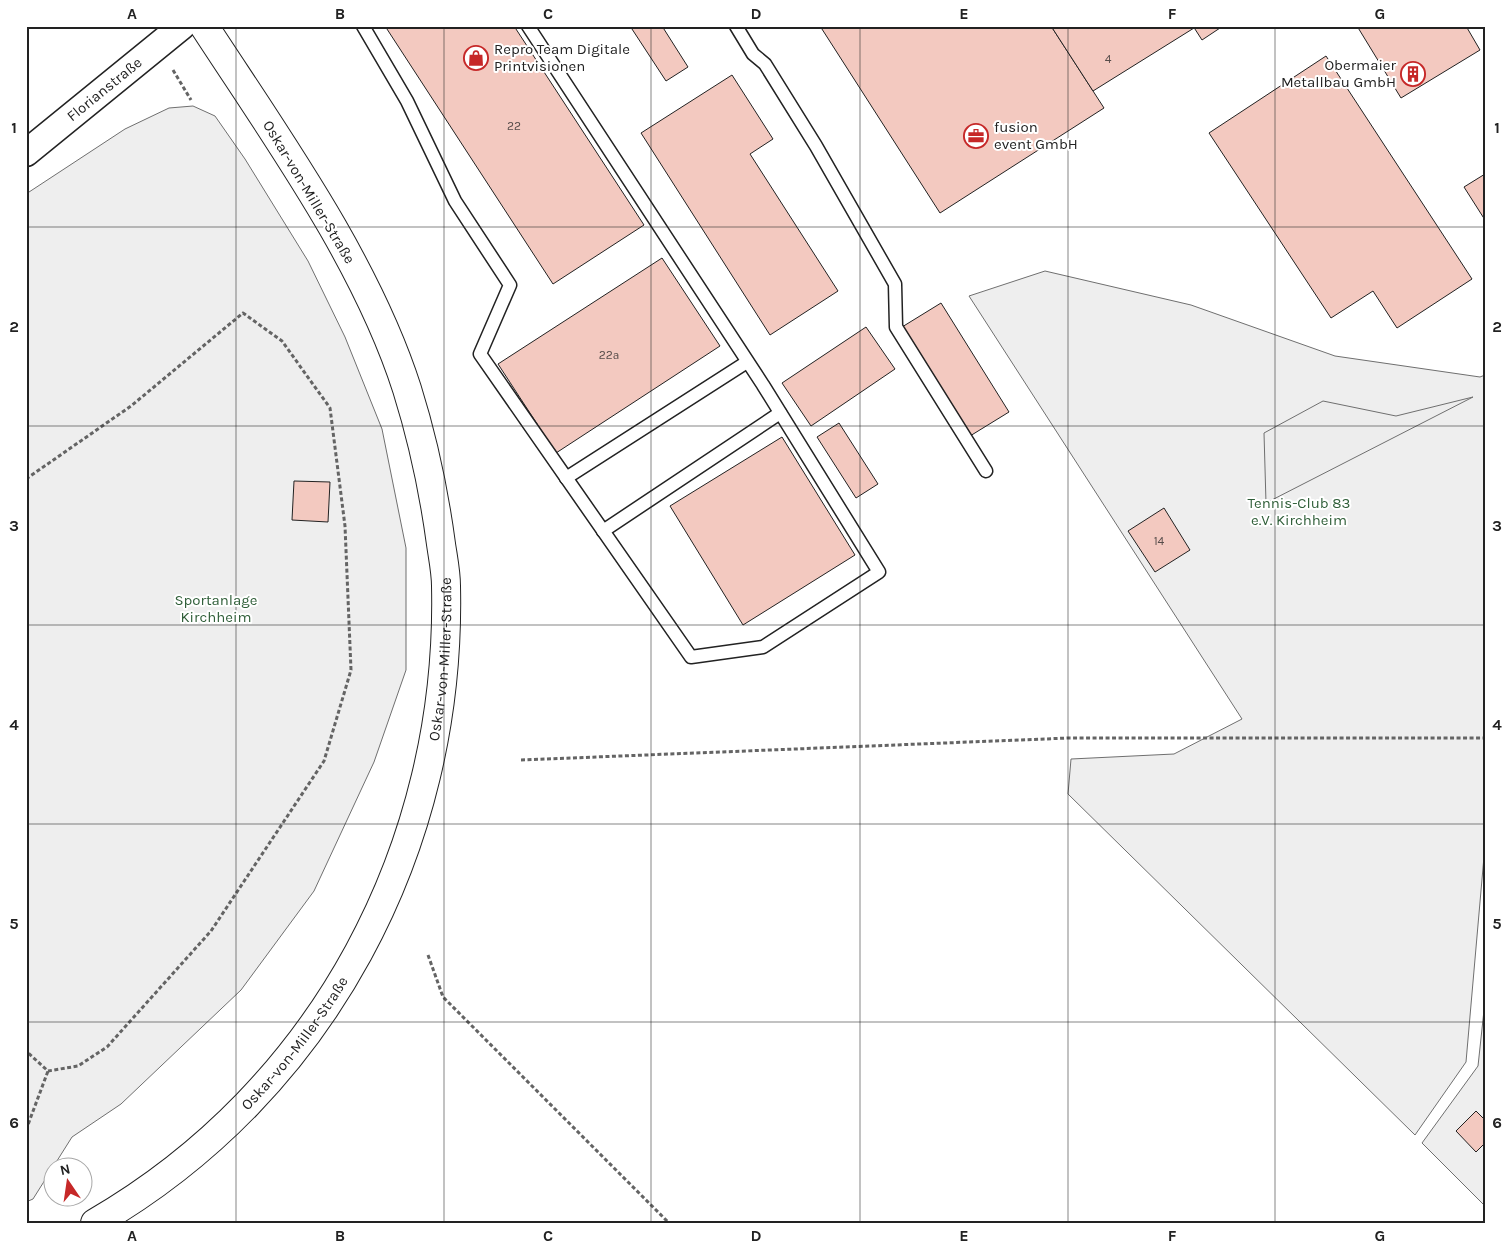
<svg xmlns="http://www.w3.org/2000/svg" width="1511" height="1249" viewBox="0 0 1511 1249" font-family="Karla,sans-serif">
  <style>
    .green { fill: #eee; stroke: #6f6f6f }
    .parking { fill: #ededed; stroke: #6f6f6f }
    .building { fill: #f3c9c0; stroke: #222 }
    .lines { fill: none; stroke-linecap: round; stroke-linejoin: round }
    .service-casing { stroke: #222; stroke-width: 15 }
    .minor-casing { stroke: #222; stroke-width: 29 }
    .secondary-casing { stroke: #222; stroke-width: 30 }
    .path { stroke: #646464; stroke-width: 3; stroke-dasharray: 4 2.5; stroke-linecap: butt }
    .service { stroke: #fff; stroke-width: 12 }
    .minor { stroke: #fff; stroke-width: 26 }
    .secondary { stroke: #fff; stroke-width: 28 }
    .grid { fill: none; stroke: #222; stroke-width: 1; stroke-opacity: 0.55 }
    .labels { text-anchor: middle; stroke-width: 4; stroke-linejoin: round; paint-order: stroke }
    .number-label { font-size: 12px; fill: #564c4a }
    .poi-label { font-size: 15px; fill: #222; stroke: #fff; text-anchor: start }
    .street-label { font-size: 15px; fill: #222; stroke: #fff }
    .park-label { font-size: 15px; fill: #2f5e38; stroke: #fff }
    .neatline { fill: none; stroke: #222; stroke-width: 2 }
    .grid-label { font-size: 16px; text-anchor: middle; font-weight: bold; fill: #222 }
  </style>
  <rect width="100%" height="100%" fill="#fff"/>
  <!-- green -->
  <g class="green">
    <polygon points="193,106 215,116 245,159 308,261 345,337 382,429 406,548 406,670 374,762 314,891 241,990 121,1104 72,1137 33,1199 26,1202 26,194 125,129 169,108"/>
    <polygon points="1045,271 1191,305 1335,356 1480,377 1485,375 1485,845 1466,1062 1415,1135 1068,794 1071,759 1174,754 1242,719 969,296"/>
    <polygon points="1485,1001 1485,1206 1422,1143 1478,1066"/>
  </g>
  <!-- parking -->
  <polygon class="parking" points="1473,397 1266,503 1264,433 1323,401 1396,416"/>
  <!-- building -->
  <g class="building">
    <polygon points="385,26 514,26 644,225 553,284"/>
    <polygon points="630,26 662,26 688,67 666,81"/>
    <polygon points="820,26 1051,26 1104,108 940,213"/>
    <polygon points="1051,26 1193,26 1194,28 1093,91"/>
    <polygon points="1193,26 1223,26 1202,40"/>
    <polygon points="1357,26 1466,26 1480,50 1401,98"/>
    <polygon points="1326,56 1472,279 1397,328 1373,291 1331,318 1209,133"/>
    <polygon points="732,75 773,139 750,154 838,291 770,335 641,133"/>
    <polygon points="1485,174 1485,220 1464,187"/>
    <polygon points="662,258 720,346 556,453 498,364"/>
    <polygon points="941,303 1009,412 970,436 902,327"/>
    <polygon points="866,327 895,369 811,426 782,383"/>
    <polygon points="839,423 878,484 856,498 817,437"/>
    <polygon points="782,437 855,555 743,625 670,506"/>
    <polygon points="294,481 330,482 328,522 292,520"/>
    <polygon points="1164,508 1190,550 1155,572 1128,531"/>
    <polygon points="1476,1111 1485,1120 1485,1143 1476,1152 1456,1131"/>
  </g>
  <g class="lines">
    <defs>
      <g id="service">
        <polyline points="363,26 407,101 455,201 510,285 480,354 691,657 763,647 879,572 763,385 528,26"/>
        <polyline points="736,26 753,54 765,64 816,146 895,284 896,327 986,471"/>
        <polyline points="566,478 747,362"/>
        <polyline points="603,531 780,413"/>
      </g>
      <g id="minor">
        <path id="s1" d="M26,153L182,26"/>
      </g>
      <g id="secondary">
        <path id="s2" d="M95,1223C323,1091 452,847 446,586C446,572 443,558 441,544C434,492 423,440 407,389C366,261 277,138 204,26"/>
      </g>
    </defs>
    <!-- service casing -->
    <use href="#service" class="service-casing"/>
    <!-- minor casing -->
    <use href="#minor" class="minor-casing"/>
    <!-- secondary casing -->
    <use href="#secondary" class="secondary-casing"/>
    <!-- path -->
    <g class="path">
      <polyline points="173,70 191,100"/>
      <polyline points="26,479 131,406 243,313 282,341 330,408 345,526 351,670 324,761 211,931 107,1047 78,1066 48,1071 26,1051"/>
      <polyline points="521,760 1069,738 1485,738"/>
      <polyline points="428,955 443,997 669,1223"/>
      <polyline points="26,1130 48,1071"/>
    </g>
    <!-- service -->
    <use href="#service" class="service"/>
    <!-- minor -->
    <use href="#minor" class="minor"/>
    <!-- secondary -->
    <use href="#secondary" class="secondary"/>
  </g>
  <!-- grid -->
  <path class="grid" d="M236,26V1223M444,26V1223M651,26V1223M860,26V1223M1068,26V1223M1275,26V1223M26,227H1485M26,426H1485M26,625H1485M26,824H1485M26,1022H1485"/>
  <!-- icons -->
  <defs>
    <symbol id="shop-ring" viewBox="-11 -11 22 22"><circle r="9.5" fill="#fff" stroke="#c62828" stroke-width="1.5"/><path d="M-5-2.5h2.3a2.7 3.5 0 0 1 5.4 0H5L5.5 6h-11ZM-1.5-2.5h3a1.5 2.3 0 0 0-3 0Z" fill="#c62828"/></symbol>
    <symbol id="building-ring" viewBox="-11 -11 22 22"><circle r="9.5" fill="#fff" stroke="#c62828" stroke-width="1.5"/><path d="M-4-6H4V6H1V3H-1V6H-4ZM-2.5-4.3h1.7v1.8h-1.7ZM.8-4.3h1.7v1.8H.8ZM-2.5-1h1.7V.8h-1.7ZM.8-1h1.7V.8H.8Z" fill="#c62828"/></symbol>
    <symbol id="office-ring" viewBox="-11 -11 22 22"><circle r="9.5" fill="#fff" stroke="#c62828" stroke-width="1.5"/><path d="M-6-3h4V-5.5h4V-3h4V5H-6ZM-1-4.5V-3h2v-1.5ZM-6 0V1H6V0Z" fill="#c62828"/></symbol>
  </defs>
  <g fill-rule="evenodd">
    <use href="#shop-ring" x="462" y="44" width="28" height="28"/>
    <use href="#building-ring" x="1399" y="60" width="28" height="28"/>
    <use href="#office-ring" x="962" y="122" width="28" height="28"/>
  </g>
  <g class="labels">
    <!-- number labels -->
    <g class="number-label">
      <text x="1108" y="63">4</text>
      <text x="514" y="130">22</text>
      <text x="609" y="359">22a</text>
      <text x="1159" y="545">14</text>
    </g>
    <!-- poi labels -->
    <g class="poi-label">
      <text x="494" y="54">Repro Team Digitale<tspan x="494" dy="17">Printvisionen</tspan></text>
      <text x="1396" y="70" text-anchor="end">Obermaier<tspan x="1396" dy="17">Metallbau GmbH</tspan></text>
      <text x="994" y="132">fusion<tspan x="994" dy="17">event GmbH</tspan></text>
    </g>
    <!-- street labels -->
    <g class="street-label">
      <text dy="5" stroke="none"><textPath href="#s1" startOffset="101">Florianstraße</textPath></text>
      <text transform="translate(309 192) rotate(59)" y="5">Oskar-von-Miller-Straße</text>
      <text dy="5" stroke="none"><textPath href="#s2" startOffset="690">Oskar-von-Miller-Straße</textPath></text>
      <text dy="5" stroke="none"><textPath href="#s2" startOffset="271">Oskar-von-Miller-Straße</textPath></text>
    </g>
    <!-- park labels -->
    <g class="park-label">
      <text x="1299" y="508">Tennis-Club 83<tspan x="1299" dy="17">e.V. Kirchheim</tspan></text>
      <text x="216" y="605">Sportanlage<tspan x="216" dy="17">Kirchheim</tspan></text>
    </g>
  </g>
  <!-- border -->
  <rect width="1511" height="1249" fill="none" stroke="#ffffff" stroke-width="55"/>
  <!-- north arrow -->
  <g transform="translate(68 1182) rotate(347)"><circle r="24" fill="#ffffff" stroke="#a7a7a7"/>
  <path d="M0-4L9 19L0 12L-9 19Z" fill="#c62828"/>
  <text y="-8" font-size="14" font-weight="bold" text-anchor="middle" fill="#222222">N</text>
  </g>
  <rect x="28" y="28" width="1456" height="1194" class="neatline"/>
  <g class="grid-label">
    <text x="132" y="19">A</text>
    <text x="340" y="19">B</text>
    <text x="548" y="19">C</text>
    <text x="756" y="19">D</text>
    <text x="964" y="19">E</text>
    <text x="1172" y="19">F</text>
    <text x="1380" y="19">G</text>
    <text x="14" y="133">1</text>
    <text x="1497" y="133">1</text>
    <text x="14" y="332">2</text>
    <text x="1497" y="332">2</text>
    <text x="14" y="531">3</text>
    <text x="1497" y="531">3</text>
    <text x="14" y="730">4</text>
    <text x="1497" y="730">4</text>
    <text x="14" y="929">5</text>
    <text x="1497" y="929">5</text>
    <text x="14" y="1128">6</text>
    <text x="1497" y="1128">6</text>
    <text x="132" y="1241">A</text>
    <text x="340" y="1241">B</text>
    <text x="548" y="1241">C</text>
    <text x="756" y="1241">D</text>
    <text x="964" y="1241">E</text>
    <text x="1172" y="1241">F</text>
    <text x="1380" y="1241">G</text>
  </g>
</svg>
